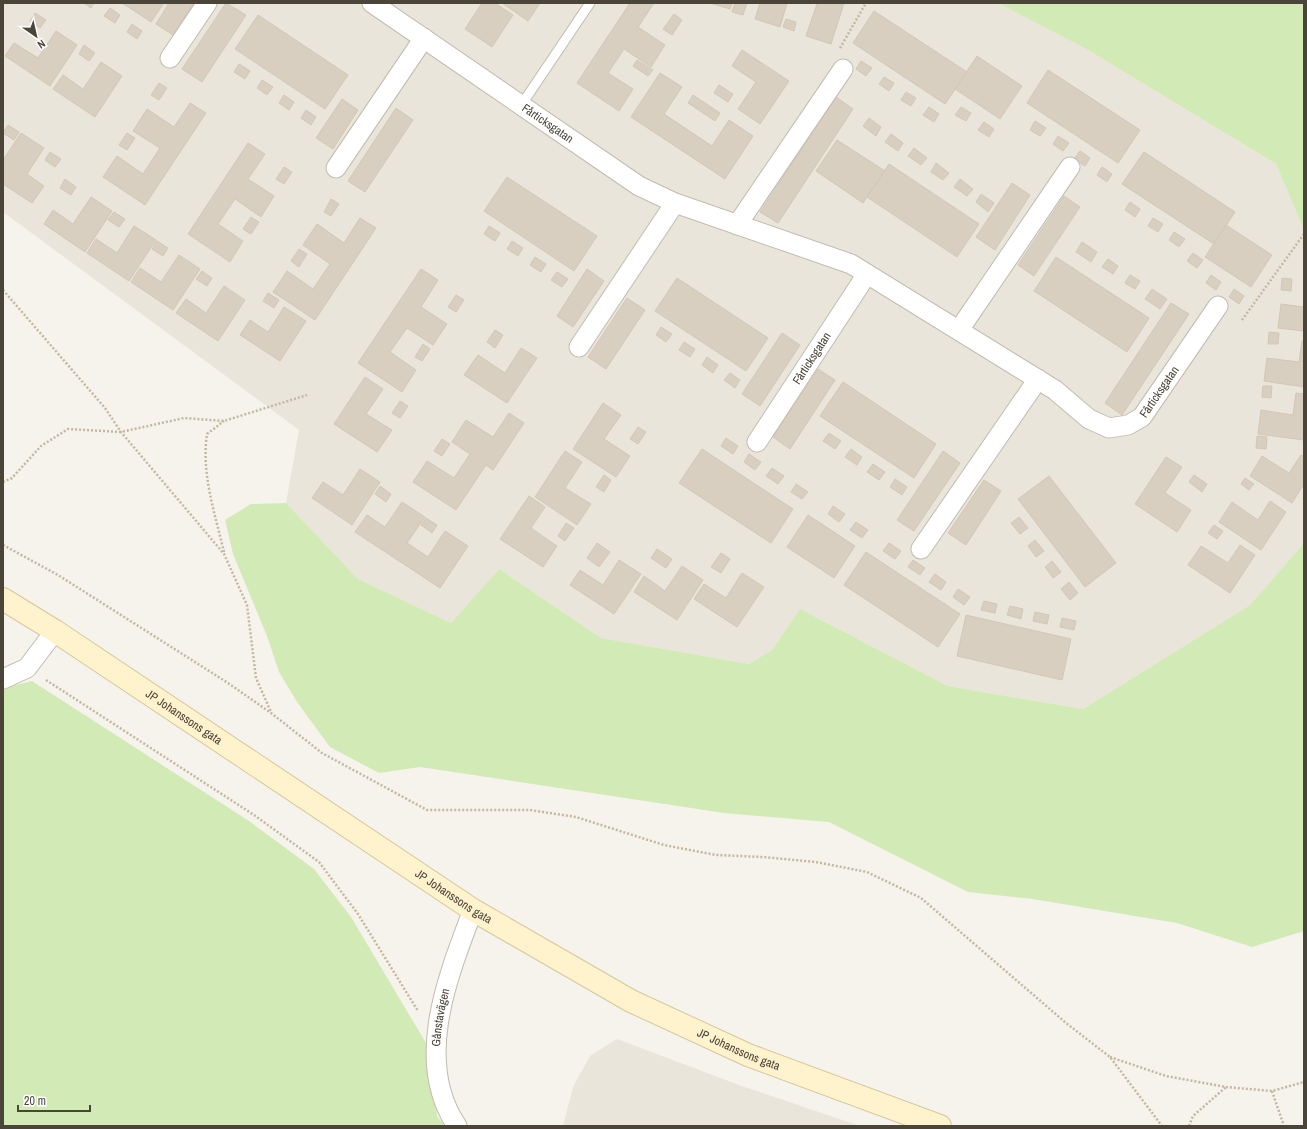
<svg xmlns="http://www.w3.org/2000/svg" width="1307" height="1129" viewBox="0 0 1307 1129" font-family="'Archivo Narrow',sans-serif">
  <style>
    .residential { fill: #eae5da }
    .green { fill: #d2eab5 }
    .building { fill: #d8cfc1; stroke: #d3c7b4 }
    .lines { fill: none; stroke-linecap: round; stroke-linejoin: round }
    .lane-casing { stroke: #c2bbae; stroke-width: 11 }
    .street-casing { stroke: #c2bbae; stroke-width: 21 }
    .secondary-casing { stroke: #d6c79b; stroke-width: 24 }
    .path { stroke: #c4b79f; stroke-width: 2.5; stroke-dasharray: 2 2; stroke-linecap: butt }
    .lane { stroke: #fff; stroke-width: 9 }
    .street { stroke: #fff; stroke-width: 19 }
    .secondary { stroke: #fff3cd; stroke-width: 22 }
    .labels { text-anchor: middle; stroke-width: 3; stroke-linejoin: round; paint-order: stroke }
    .street-label { font-size: 12px; fill: #4b4439; stroke: #fff }
  </style>
  <rect width="100%" height="100%" fill="#f6f3ec"/>
  <!-- residential -->
  <g class="residential">
    <polygon points="3,3 998,3 1088,50 1276,164 1304,230 1304,543 1250,605 1083,709 948,686 800,609 772,650 749,664 601,638 499,569 451,623 358,579 286,503 299,430 3,212"/>
    <polygon points="617,1039 739,1085 860,1126 563,1126 573,1087 590,1056"/>
  </g>
  <!-- green -->
  <g class="green">
    <polygon points="998,3 1304,3 1304,230 1276,164 1088,50"/>
    <polygon points="286,503 358,579 451,623 499,569 601,638 749,664 772,650 800,609 948,686 1083,709 1250,605 1304,543 1304,931 1252,947 1177,923 1033,899 968,892 829,822 724,813 420,767 379,773 330,747 297,702 279,672 267,636 233,554 225,520 251,504"/>
    <polygon points="32,681 249,821 314,869 351,917 429,1048 437,1116 445,1126 3,1126 3,688"/>
  </g>
  <!-- building -->
  <g class="building">
    <polygon points="84,3 94,3 91,8"/>
    <polygon points="122,3 164,3 151,22"/>
    <polygon points="169,3 194,3 173,35 156,24"/>
    <polygon points="226,3 246,15 202,82 182,69"/>
    <polygon points="482,3 495,3 513,15 492,47 465,29"/>
    <polygon points="502,3 540,3 528,21"/>
    <polygon points="630,3 654,3 638,27 665,45 651,67 624,49 608,73 633,89 619,111 577,83"/>
    <polygon points="710,3 732,3 730,9"/>
    <polygon points="735,3 747,3 743,15 732,12"/>
    <polygon points="760,3 787,3 780,27 755,19"/>
    <polygon points="813,3 844,3 831,44 806,36 817,4"/>
    <polygon points="110,8 120,15 115,23 104,16"/>
    <polygon points="874,11 967,72 945,104 853,43"/>
    <polygon points="35,13 46,20 40,28 30,21"/>
    <polygon points="674,14 682,20 672,35 663,29"/>
    <polygon points="258,15 348,75 325,109 235,49"/>
    <polygon points="786,19 796,22 794,31 783,27"/>
    <polygon points="132,24 142,31 137,39 127,32"/>
    <polygon points="56,31 77,45 50,86 5,56 14,43 38,58"/>
    <polygon points="84,45 95,53 89,61 79,54"/>
    <polygon points="742,50 789,81 760,124 738,109 756,82 732,66"/>
    <polygon points="977,56 1022,86 1000,119 955,89"/>
    <polygon points="637,60 653,70 648,76 633,66"/>
    <polygon points="861,61 872,68 866,76 856,69"/>
    <polygon points="101,62 122,76 95,117 53,89 63,75 83,89"/>
    <polygon points="239,64 250,71 245,79 234,72"/>
    <polygon points="1048,70 1140,130 1118,163 1027,103"/>
    <polygon points="660,73 682,87 664,114 712,146 729,120 753,136 725,179 631,117"/>
    <polygon points="884,77 894,83 889,91 879,84"/>
    <polygon points="262,80 273,87 267,95 257,88"/>
    <polygon points="159,83 167,88 159,100 151,95"/>
    <polygon points="719,85 733,94 728,102 714,93"/>
    <polygon points="906,92 916,98 911,106 901,100"/>
    <polygon points="284,95 294,102 289,110 279,103"/>
    <polygon points="693,95 720,113 715,121 688,103"/>
    <polygon points="836,97 853,109 778,223 760,212"/>
    <polygon points="342,99 358,110 333,149 316,138"/>
    <polygon points="190,103 206,113 145,205 103,177 117,156 143,174 160,148 133,131 147,109 174,127"/>
    <polygon points="929,107 939,114 934,122 923,115"/>
    <polygon points="961,107 971,113 966,121 955,115"/>
    <polygon points="396,108 413,120 365,192 348,181"/>
    <polygon points="306,110 316,117 311,125 301,118"/>
    <polygon points="869,118 881,127 876,136 863,126"/>
    <polygon points="1035,121 1046,128 1040,136 1030,130"/>
    <polygon points="984,122 994,129 989,137 978,130"/>
    <polygon points="8,125 19,132 14,140 3,133"/>
    <polygon points="21,133 44,148 27,174 44,186 32,203 3,184 3,160"/>
    <polygon points="127,133 135,138 127,150 119,145"/>
    <polygon points="891,134 903,143 898,151 885,142"/>
    <polygon points="1058,136 1069,143 1063,151 1053,144"/>
    <polygon points="837,140 885,171 863,203 816,171"/>
    <polygon points="248,143 265,154 248,179 274,196 261,217 235,199 218,224 243,241 230,262 188,234"/>
    <polygon points="914,148 927,158 921,165 908,156"/>
    <polygon points="1080,151 1090,158 1085,166 1074,159"/>
    <polygon points="50,152 61,159 55,167 45,160"/>
    <polygon points="1144,152 1235,212 1214,244 1122,184"/>
    <polygon points="936,163 949,173 943,180 931,172"/>
    <polygon points="889,164 979,224 957,257 867,197"/>
    <polygon points="284,167 292,172 284,184 276,179"/>
    <polygon points="1102,167 1112,174 1107,182 1097,175"/>
    <polygon points="507,177 597,236 574,271 484,211"/>
    <polygon points="65,179 76,187 71,195 60,188"/>
    <polygon points="960,179 973,189 967,196 954,187"/>
    <polygon points="1012,183 1030,195 995,250 976,237"/>
    <polygon points="981,194 994,203 988,212 976,202"/>
    <polygon points="1064,196 1080,207 1034,276 1018,265"/>
    <polygon points="91,197 112,211 85,252 44,224 53,210 73,224"/>
    <polygon points="331,199 339,204 331,216 324,212"/>
    <polygon points="1130,202 1140,209 1135,217 1125,210"/>
    <polygon points="114,212 125,219 119,227 108,220"/>
    <polygon points="251,217 259,222 251,234 243,229"/>
    <polygon points="360,218 376,228 315,320 273,292 287,271 313,289 330,264 303,245 317,224 344,243"/>
    <polygon points="1153,218 1163,224 1158,232 1148,226"/>
    <polygon points="1226,225 1272,255 1251,287 1205,257"/>
    <polygon points="134,226 156,240 129,281 87,253 96,239 117,253"/>
    <polygon points="489,226 500,233 495,241 484,234"/>
    <polygon points="1174,232 1185,239 1179,247 1169,240"/>
    <polygon points="157,241 168,248 163,256 152,249"/>
    <polygon points="512,241 523,248 518,256 507,249"/>
    <polygon points="1082,242 1097,252 1091,262 1076,252"/>
    <polygon points="299,249 307,254 299,267 291,261"/>
    <polygon points="1193,253 1203,260 1197,268 1187,261"/>
    <polygon points="179,255 200,269 173,310 131,282 140,268 161,282"/>
    <polygon points="535,257 546,264 541,272 530,265"/>
    <polygon points="1056,257 1149,318 1127,352 1034,291"/>
    <polygon points="1108,259 1118,266 1113,274 1102,267"/>
    <polygon points="421,269 438,280 421,307 447,324 433,345 407,328 390,352 416,370 402,392 358,363"/>
    <polygon points="587,269 604,281 573,327 557,316"/>
    <polygon points="202,271 212,278 207,286 196,279"/>
    <polygon points="557,272 568,279 562,287 551,280"/>
    <polygon points="1130,275 1140,281 1135,289 1125,283"/>
    <polygon points="1211,275 1221,282 1216,290 1206,283"/>
    <polygon points="677,278 768,338 746,371 655,311"/>
    <polygon points="1282,278 1292,279 1291,291 1281,290"/>
    <polygon points="224,286 245,300 218,341 176,313 186,299 206,313"/>
    <polygon points="1152,289 1167,299 1160,309 1145,299"/>
    <polygon points="1234,289 1244,296 1239,304 1229,297"/>
    <polygon points="268,293 279,300 274,308 263,301"/>
    <polygon points="456,295 464,300 456,312 448,307"/>
    <polygon points="627,298 645,310 606,369 588,357"/>
    <polygon points="1171,303 1189,314 1122,415 1105,403"/>
    <polygon points="1281,304 1304,307 1304,331 1278,328"/>
    <polygon points="284,307 306,321 280,361 240,335 250,320 268,332"/>
    <polygon points="661,327 672,334 666,342 656,335"/>
    <polygon points="495,330 503,335 495,348 487,342"/>
    <polygon points="1269,332 1279,333 1278,344 1268,344"/>
    <polygon points="782,333 800,345 760,406 742,394"/>
    <polygon points="1302,341 1304,341 1304,387 1264,381 1267,358 1299,362"/>
    <polygon points="684,342 695,349 690,357 679,350"/>
    <polygon points="423,344 430,349 422,361 415,357"/>
    <polygon points="521,348 537,358 507,403 464,375 478,355 505,373"/>
    <polygon points="707,357 718,365 713,373 702,365"/>
    <polygon points="818,369 835,380 790,449 773,437"/>
    <polygon points="730,373 740,380 735,388 724,380"/>
    <polygon points="365,377 383,389 366,414 392,430 377,452 334,424"/>
    <polygon points="843,382 936,444 914,478 820,416"/>
    <polygon points="1263,386 1272,386 1271,398 1262,397"/>
    <polygon points="1296,393 1304,394 1304,440 1258,434 1261,410 1293,415"/>
    <polygon points="400,401 408,406 400,418 392,413"/>
    <polygon points="603,403 621,415 604,439 630,456 616,477 573,449"/>
    <polygon points="509,413 524,423 493,470 486,465 456,510 413,482 427,461 454,478 470,454 452,442 466,420 493,437"/>
    <polygon points="638,427 646,432 638,444 630,439"/>
    <polygon points="829,433 841,441 835,449 823,441"/>
    <polygon points="1257,436 1267,437 1266,449 1256,448"/>
    <polygon points="726,438 738,446 733,454 721,446"/>
    <polygon points="442,439 450,444 442,456 434,451"/>
    <polygon points="702,449 793,509 771,543 679,483"/>
    <polygon points="851,449 862,457 857,465 845,457"/>
    <polygon points="565,451 582,462 565,488 591,504 577,525 535,497"/>
    <polygon points="943,451 960,463 914,531 897,520"/>
    <polygon points="749,454 761,462 755,470 744,462"/>
    <polygon points="1301,455 1304,457 1304,484 1292,503 1250,476 1262,456 1289,473"/>
    <polygon points="1166,457 1182,467 1165,493 1191,510 1177,532 1135,504"/>
    <polygon points="873,464 885,472 879,480 867,472"/>
    <polygon points="772,468 784,476 778,484 766,476"/>
    <polygon points="360,469 380,482 352,525 312,498 323,482 343,495"/>
    <polygon points="604,475 611,480 604,492 596,487"/>
    <polygon points="1194,475 1207,484 1202,492 1189,482"/>
    <polygon points="1049,476 1116,563 1085,587 1018,499"/>
    <polygon points="1245,478 1254,484 1249,490 1241,484"/>
    <polygon points="895,479 907,487 902,495 890,487"/>
    <polygon points="984,480 1001,491 966,545 948,533"/>
    <polygon points="796,484 808,492 802,499 791,492"/>
    <polygon points="380,486 391,494 386,502 375,494"/>
    <polygon points="529,496 545,507 531,528 557,546 543,567 500,539"/>
    <polygon points="1270,501 1286,512 1261,550 1219,522 1232,502 1258,520"/>
    <polygon points="402,502 425,517 407,543 428,557 445,531 468,546 440,588 355,532 367,515 385,527"/>
    <polygon points="833,506 845,514 839,522 828,514"/>
    <polygon points="808,515 855,546 834,578 787,547"/>
    <polygon points="1019,517 1028,528 1020,534 1011,523"/>
    <polygon points="426,518 437,525 432,533 421,525"/>
    <polygon points="856,522 868,530 862,538 850,530"/>
    <polygon points="566,523 574,528 565,541 558,536"/>
    <polygon points="1214,525 1223,531 1217,539 1208,533"/>
    <polygon points="1035,540 1044,551 1036,557 1028,546"/>
    <polygon points="597,543 610,552 599,567 587,558"/>
    <polygon points="889,543 901,551 895,559 883,551"/>
    <polygon points="1240,545 1255,555 1230,593 1188,565 1201,546 1228,563"/>
    <polygon points="657,549 672,559 666,568 651,558"/>
    <polygon points="866,552 960,614 938,647 844,585"/>
    <polygon points="721,553 730,559 721,573 711,567"/>
    <polygon points="619,560 641,574 614,614 570,585 580,570 603,585"/>
    <polygon points="913,560 925,568 920,575 908,567"/>
    <polygon points="1052,561 1061,572 1053,578 1045,567"/>
    <polygon points="682,566 703,580 677,620 634,592 644,576 665,591"/>
    <polygon points="742,573 764,587 737,627 694,599 704,584 726,598"/>
    <polygon points="935,574 946,582 941,590 929,582"/>
    <polygon points="1069,582 1078,593 1070,600 1061,589"/>
    <polygon points="958,589 970,597 964,605 953,597"/>
    <polygon points="984,601 997,604 995,613 981,610"/>
    <polygon points="1010,606 1023,609 1021,619 1007,615"/>
    <polygon points="1035,612 1049,615 1047,624 1033,621"/>
    <polygon points="966,615 1071,639 1062,680 957,656"/>
    <polygon points="1062,618 1076,621 1074,630 1060,627"/>
  </g>
  <g class="lines">
    <defs>
      <polyline id="lane" points="522,104 590,3"/>
      <g id="street">
        <path id="s1" d="M372,3L639,186L675,203L851,264L1055,390L1089,419L1109,428L1128,425L1142,417L1218,306"/>
        <polyline points="170,58 207,3"/>
        <polyline points="336,168 424,38"/>
        <polyline points="737,225 843,69"/>
        <polyline points="959,330 1070,167"/>
        <polyline points="579,347 675,203"/>
        <path id="s2" d="M757,442L867,274"/>
        <polyline points="921,549 1038,379"/>
        <polyline points="3,679 27,668 55,631"/>
        <path id="s3" d="M457,1126C413,1061 448,976 473,910"/>
      </g>
      <g id="secondary">
        <path id="s4" d="M3,599L55,631L473,910L631,1001L748,1055L940,1126"/>
      </g>
    </defs>
    <!-- lane casing -->
    <use href="#lane" class="lane-casing"/>
    <!-- street casing -->
    <use href="#street" class="street-casing"/>
    <!-- secondary casing -->
    <use href="#secondary" class="secondary-casing"/>
    <!-- path -->
    <g class="path">
      <polyline points="840,48 866,3"/>
      <polyline points="3,290 105,408 121,432 224,554 247,605 256,678 271,712"/>
      <polyline points="1242,320 1304,234"/>
      <polyline points="3,482 12,478 41,446 68,429 121,432 184,418 224,421 307,395"/>
      <polyline points="3,545 58,575 228,683 271,713 322,753 427,810 530,810 576,817 664,845 716,855 763,857 816,862 867,872 921,898 1066,1023 1110,1057 1162,1126"/>
      <path d="M224,552C215,514 201,473 207,434L224,421"/>
      <polyline points="46,680 254,815 319,862 358,914 418,1011"/>
      <polyline points="1110,1057 1166,1076 1226,1087 1272,1091 1304,1082"/>
      <polyline points="1272,1091 1284,1126"/>
      <polyline points="1189,1126 1193,1116 1226,1087"/>
    </g>
    <!-- lane -->
    <use href="#lane" class="lane"/>
    <!-- street -->
    <use href="#street" class="street"/>
    <!-- secondary -->
    <use href="#secondary" class="secondary"/>
  </g>
  <g class="labels">
    <!-- street labels -->
    <g class="street-label">
      <text dy="4" stroke="none"><textPath href="#s1" startOffset="213">Fårticksgatan</textPath></text>
      <text dy="4" stroke="none"><textPath href="#s2" startOffset="100">Fårticksgatan</textPath></text>
      <text dy="4" stroke="none"><textPath href="#s1" startOffset="922">Fårticksgatan</textPath></text>
      <text dy="4" stroke="none"><textPath href="#s4" startOffset="216">JP Johanssons gata</textPath></text>
      <text dy="4" stroke="none"><textPath href="#s4" startOffset="540">JP Johanssons gata</textPath></text>
      <text dy="4" stroke="none"><textPath href="#s3" startOffset="113">Gånstavägen</textPath></text>
      <text dy="4" stroke="none"><textPath href="#s4" startOffset="864">JP Johanssons gata</textPath></text>
    </g>
  </g>
  <!-- border -->
  <rect width="1307" height="1129" fill="none" stroke="#4b4439" stroke-width="8"/>
  <!-- north arrow -->
  <g transform="translate(36 36) rotate(146)" stroke="#ffffff" stroke-width="3" paint-order="stroke">
  <path d="M0-3L7 15L0 10L-7 15Z" fill="#4b4439"/>
  <text y="-6" font-size="11" font-weight="bold" text-anchor="middle" fill="#4b4439">N</text>
  </g>
  <!-- scale -->
  <path d="M18 1105v6h72v-6" fill="none" stroke="#4b4439" stroke-width="2"/>
  <text x="24" y="1105" font-size="12" fill="#4b4439" stroke="#ffffff" stroke-width="3" paint-order="stroke">20 m</text>
</svg>
